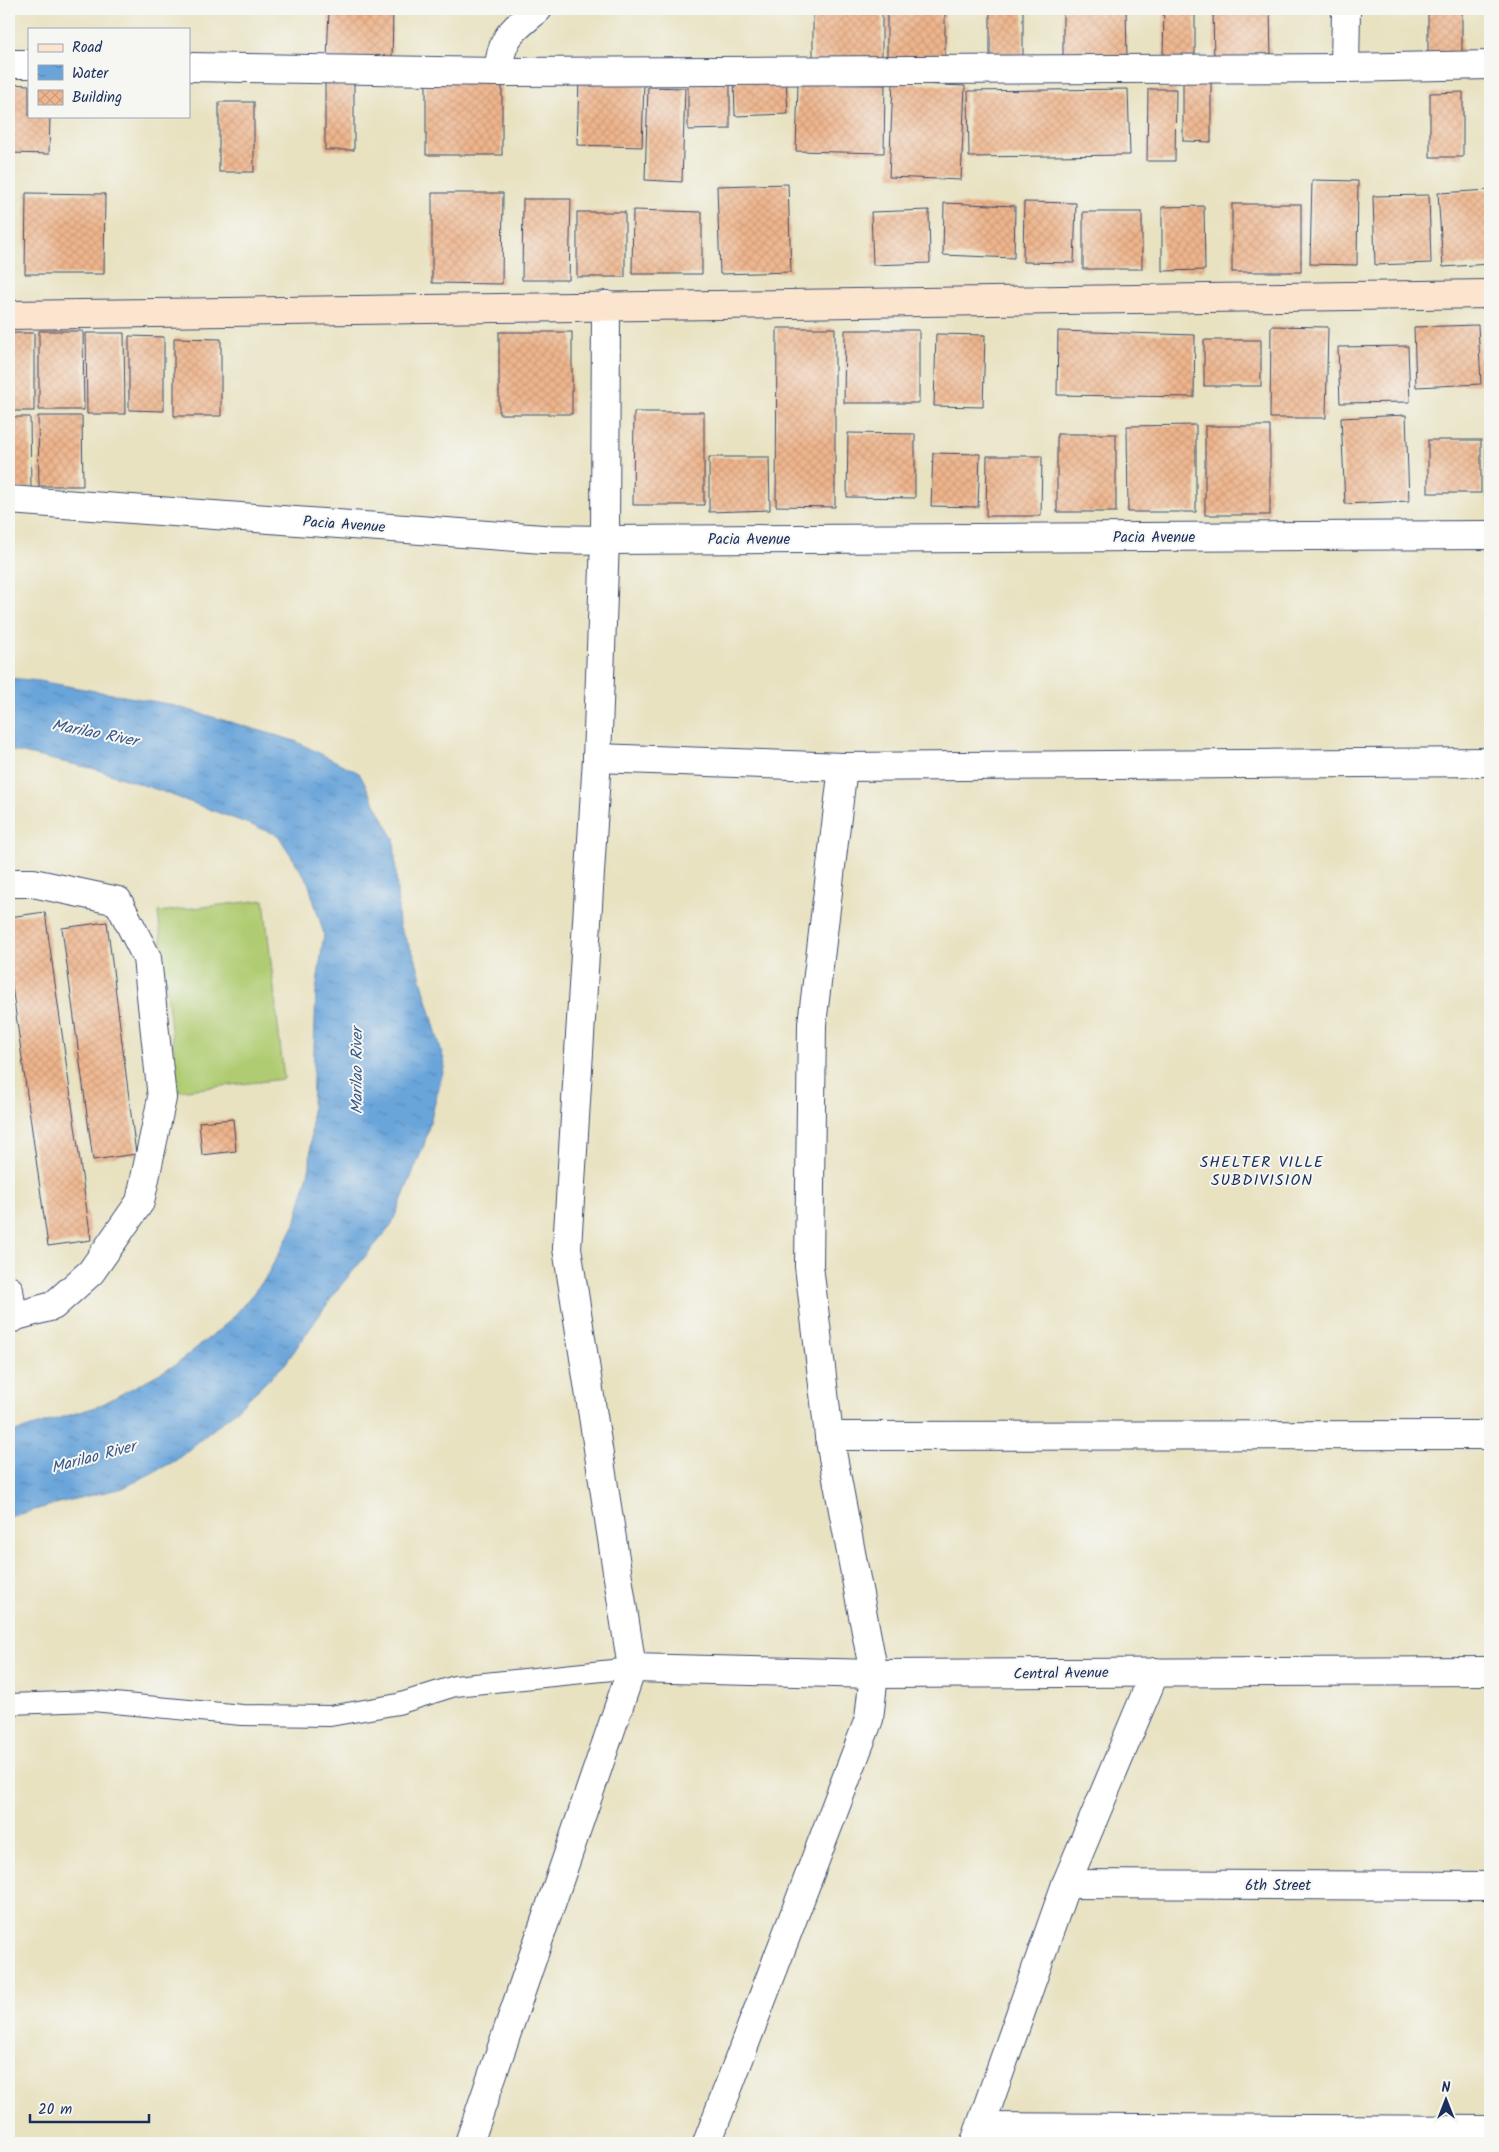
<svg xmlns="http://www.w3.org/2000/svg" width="1499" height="2152" viewBox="0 0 1499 2152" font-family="Kalam,sans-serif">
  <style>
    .pitch { fill: #b0cc72; stroke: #667e68 }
    .water { fill: url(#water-ripples); stroke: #426a9c }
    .building { fill: url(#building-cross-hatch) }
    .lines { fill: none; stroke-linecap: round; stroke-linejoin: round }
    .lane-casing { stroke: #3a4a6d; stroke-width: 22 }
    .street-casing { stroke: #3a4a6d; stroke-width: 30 }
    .secondary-casing { stroke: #3a4a6d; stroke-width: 30 }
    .lane { stroke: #fff; stroke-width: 20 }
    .street { stroke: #fff; stroke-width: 28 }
    .secondary { stroke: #fce5cf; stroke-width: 28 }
    .labels { text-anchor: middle; stroke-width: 4; stroke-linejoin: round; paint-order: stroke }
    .street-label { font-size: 15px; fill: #1b2f5e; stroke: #f6f6f2 }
    .water-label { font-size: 16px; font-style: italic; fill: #375889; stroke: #f6f6f2 }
    .neighbourhood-label { font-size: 16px; letter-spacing: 1px; fill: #1b2f5e; stroke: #f6f6f2 }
  </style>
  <defs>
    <pattern id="water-ripples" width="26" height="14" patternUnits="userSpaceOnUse" patternTransform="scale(1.25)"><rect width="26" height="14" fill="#6aa5da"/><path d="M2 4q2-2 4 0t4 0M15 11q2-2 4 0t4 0" fill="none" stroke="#5687b4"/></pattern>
    <pattern id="building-cross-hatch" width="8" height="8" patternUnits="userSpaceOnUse" patternTransform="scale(1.25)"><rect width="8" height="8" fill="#efb58c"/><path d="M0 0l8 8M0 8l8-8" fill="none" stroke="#cc9c7b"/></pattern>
  </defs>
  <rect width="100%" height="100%" fill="#f6f6f2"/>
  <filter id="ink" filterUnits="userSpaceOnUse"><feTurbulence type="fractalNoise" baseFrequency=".02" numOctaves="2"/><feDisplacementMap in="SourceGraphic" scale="10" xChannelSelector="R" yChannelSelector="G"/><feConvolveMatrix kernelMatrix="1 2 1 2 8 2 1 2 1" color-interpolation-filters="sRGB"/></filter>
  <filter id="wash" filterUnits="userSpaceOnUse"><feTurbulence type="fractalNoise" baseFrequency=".0096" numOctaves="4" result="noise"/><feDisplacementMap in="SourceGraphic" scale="20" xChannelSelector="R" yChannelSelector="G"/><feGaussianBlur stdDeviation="1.12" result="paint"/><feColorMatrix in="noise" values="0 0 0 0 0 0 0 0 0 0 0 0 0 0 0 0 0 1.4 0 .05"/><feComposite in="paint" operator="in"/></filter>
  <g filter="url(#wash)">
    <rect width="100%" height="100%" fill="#e8e2c1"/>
    <!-- pitch -->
    <polygon class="pitch" points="264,900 284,1079 178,1091 158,912"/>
    <!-- water -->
    <polygon class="water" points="9,678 39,681 168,704 295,741 359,773 394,839 399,926 415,957 445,1064 424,1145 391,1226 337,1290 285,1364 233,1413 175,1461 123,1488 70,1500 9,1517 9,1434 99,1406 175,1365 230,1321 265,1279 295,1224 310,1166 316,991 324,934 308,882 278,835 158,790 95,769 9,750"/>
    <g id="blocks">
      <!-- building -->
      <g class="building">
        <polygon points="329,9 393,9 392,62 327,60"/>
        <rect x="813" y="9" width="69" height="54"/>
        <rect x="887" y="9" width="58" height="50"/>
        <rect x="990" y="9" width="33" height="48"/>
        <polygon points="1063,9 1126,9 1127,57 1063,58"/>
        <polygon points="1164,9 1195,9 1195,59 1163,59"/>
        <polygon points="1213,9 1270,9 1271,60 1214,61"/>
        <rect x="1428" y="9" width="34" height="52"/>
        <rect x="426" y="78" width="76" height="77"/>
        <polygon points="1183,78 1211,78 1211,142 1183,141"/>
        <polygon points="579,79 644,80 642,147 577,145"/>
        <polygon points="786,79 788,114 735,116 734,82"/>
        <rect x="325" y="80" width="29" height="70"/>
        <polygon points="688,83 730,83 730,129 688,130"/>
        <polygon points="893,83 965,86 961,180 889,177"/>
        <polygon points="9,84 29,85 29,116 50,116 49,154 9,153"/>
        <polygon points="798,84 885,85 884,153 796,151"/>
        <polygon points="648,87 685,88 682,182 645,180"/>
        <polygon points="1128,89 1130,155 969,157 968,91"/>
        <polygon points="1148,89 1176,89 1175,161 1147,161"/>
        <polygon points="1463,92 1463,157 1430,157 1430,93"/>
        <rect x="219" y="102" width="35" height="70"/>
        <polygon points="1312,180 1358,181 1357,265 1310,264"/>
        <polygon points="788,184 791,272 720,274 717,186"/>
        <polygon points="1490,190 1490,264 1443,267 1438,193"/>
        <polygon points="26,193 105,194 104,274 25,274"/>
        <polygon points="432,193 503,193 502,284 432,283"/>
        <polygon points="1429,195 1431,263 1375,265 1373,196"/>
        <polygon points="523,199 571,199 569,280 522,280"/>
        <polygon points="1024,202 1076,203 1074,263 1023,262"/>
        <polygon points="944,203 1015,206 1014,258 943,255"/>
        <rect x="1232" y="204" width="69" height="68"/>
        <polygon points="1204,206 1205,270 1162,271 1162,207"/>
        <polygon points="633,210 702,212 702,274 632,274"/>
        <polygon points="929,210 930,263 873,265 871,212"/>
        <rect x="577" y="212" width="48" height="65"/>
        <rect x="1083" y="212" width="59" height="57"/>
        <polygon points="1478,325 1481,384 1416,387 1414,327"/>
        <polygon points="1271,326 1328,327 1326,418 1270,418"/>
        <polygon points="777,328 835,328 835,507 776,506"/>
        <polygon points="845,330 919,330 919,403 844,403"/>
        <polygon points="39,331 83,331 84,410 39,410"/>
        <polygon points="1058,331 1195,335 1194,397 1057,395"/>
        <rect x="499" y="332" width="73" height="82"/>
        <rect x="9" y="333" width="25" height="78"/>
        <polygon points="86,333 124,333 125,414 87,414"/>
        <polygon points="936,334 985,335 983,407 934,406"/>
        <polygon points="129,336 164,337 164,411 129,410"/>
        <polygon points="174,338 221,339 221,416 174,416"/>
        <rect x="1204" y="340" width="57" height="46"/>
        <polygon points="1408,346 1410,402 1340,403 1338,347"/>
        <polygon points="634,412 704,412 704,505 633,505"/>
        <polygon points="1406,415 1409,501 1345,504 1341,418"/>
        <polygon points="38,416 82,416 83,486 39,486"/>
        <polygon points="9,417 30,417 31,488 9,488"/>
        <polygon points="1196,425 1196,512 1128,512 1127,426"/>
        <rect x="1205" y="426" width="65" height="89"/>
        <rect x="1486" y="432" width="4" height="67"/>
        <polygon points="848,433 915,434 915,498 847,497"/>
        <rect x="1057" y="434" width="59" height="78"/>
        <rect x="1428" y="440" width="53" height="53"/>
        <polygon points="933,453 980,454 978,507 931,506"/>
        <polygon points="987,456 1042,456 1041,516 986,516"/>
        <polygon points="709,457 769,457 770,510 709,512"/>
        <polygon points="45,912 91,1240 48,1246 9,964 9,917"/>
        <polygon points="107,922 136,1154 93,1160 62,928"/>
        <polygon points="233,1119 236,1151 202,1155 199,1122"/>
      </g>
    </g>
  </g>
  <g filter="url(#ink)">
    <use href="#blocks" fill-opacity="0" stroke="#3a4a6d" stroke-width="1"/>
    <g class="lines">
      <defs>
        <polyline id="lane" points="9,1704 93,1701 242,1715 330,1716 398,1704 455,1686 632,1668"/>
        <g id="street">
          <polyline points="9,64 29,64"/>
          <polyline points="189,67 498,72 1345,68 1490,65"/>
          <polyline points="1345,68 1346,9"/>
          <path d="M498,72C502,35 511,32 538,9"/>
          <polyline points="9,500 543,539 605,540 1490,535"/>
          <polyline points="597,758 843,767 1490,762"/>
          <polyline points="9,883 33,883 118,901 147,958 162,1098 140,1202 91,1272 53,1306 9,1318"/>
          <polyline points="9,1290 13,1318"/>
          <polyline points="829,1436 1490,1435"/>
          <polyline points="632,1668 874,1674 1490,1671"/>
          <polyline points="1066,1884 1490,1886"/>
          <polyline points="981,2127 1490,2130"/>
          <polyline points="975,2142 1066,1884 1155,1672"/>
          <polyline points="469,2143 632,1668 567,1248 597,758 605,540 606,305"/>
          <polyline points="707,2143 869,1719 874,1674 829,1436 809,1266 812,1024 843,767"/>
        </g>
        <polyline id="secondary" points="9,315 1490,294"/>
      </defs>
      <!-- lane casing -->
      <use href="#lane" class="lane-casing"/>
      <!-- street casing -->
      <use href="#street" class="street-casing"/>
      <!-- secondary casing -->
      <use href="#secondary" class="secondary-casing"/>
      <!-- lane -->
      <use href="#lane" class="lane"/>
      <!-- street -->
      <use href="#street" class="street"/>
      <!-- secondary -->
      <use href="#secondary" class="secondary"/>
    </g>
  </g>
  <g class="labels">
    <!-- street labels -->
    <g class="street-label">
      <text transform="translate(344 524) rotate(4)" y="5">Pacia Avenue</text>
      <text x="1154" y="542">Pacia Avenue</text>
      <text x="749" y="544">Pacia Avenue</text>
      <text transform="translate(1061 1673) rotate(-1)" y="5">Central Avenue</text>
      <text x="1278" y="1890">6th Street</text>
    </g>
    <!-- water labels -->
    <g class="water-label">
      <text transform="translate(95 732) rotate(11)" y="6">Marilao River</text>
      <text transform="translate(356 1071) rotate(-90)" y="6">Marilao River</text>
      <text transform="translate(93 1456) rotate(-15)" y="6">Marilao River</text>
    </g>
    <!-- neighbourhood labels -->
    <g class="neighbourhood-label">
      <text x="1262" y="1167">SHELTER VILLE<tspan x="1262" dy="18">SUBDIVISION</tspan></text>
    </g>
  </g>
  <!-- margin -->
  <rect width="1499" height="2152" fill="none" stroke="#f6f6f2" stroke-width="30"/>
  <!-- legend -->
  <rect x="28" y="28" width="162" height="90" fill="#f6f6f2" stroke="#9ea6b7"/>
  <rect x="38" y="44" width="25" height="8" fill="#fce5cf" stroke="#9ea6b7"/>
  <text x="72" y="52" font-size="15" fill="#1b2f5e">Road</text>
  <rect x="38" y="65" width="25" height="15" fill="url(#water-ripples)" stroke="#9ea6b7"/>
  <text x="72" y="78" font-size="15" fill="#1b2f5e">Water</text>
  <rect x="38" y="90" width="25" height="15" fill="url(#building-cross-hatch)" stroke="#9ea6b7"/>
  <text x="72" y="102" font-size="15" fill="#1b2f5e">Building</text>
  <!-- north arrow -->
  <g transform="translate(1446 2100)" stroke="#f6f6f2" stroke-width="4" paint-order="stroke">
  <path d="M0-4L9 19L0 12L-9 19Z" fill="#1b2f5e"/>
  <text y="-8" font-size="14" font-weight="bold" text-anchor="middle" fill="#1b2f5e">N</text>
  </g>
  <!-- scale -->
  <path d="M30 2114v8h119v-8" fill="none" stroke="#1b2f5e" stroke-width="2.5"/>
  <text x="38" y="2114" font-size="15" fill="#1b2f5e" stroke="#f6f6f2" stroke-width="4" paint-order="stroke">20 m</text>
</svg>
